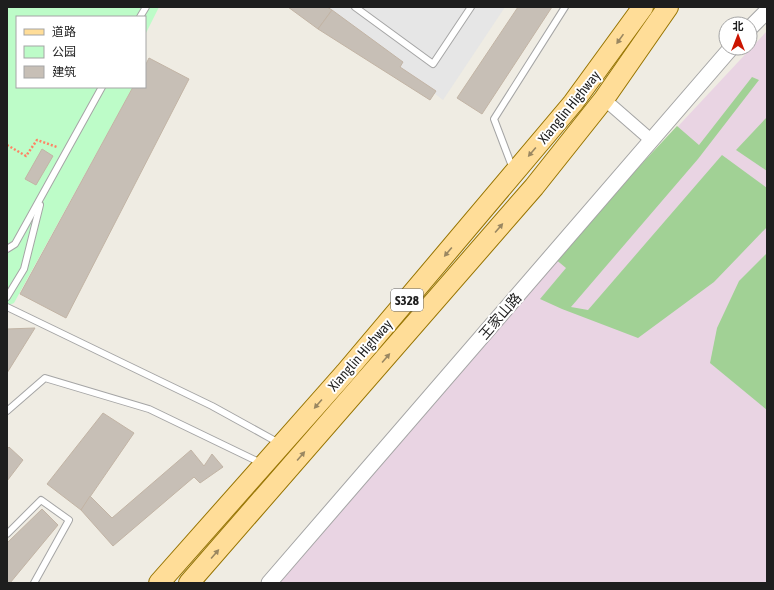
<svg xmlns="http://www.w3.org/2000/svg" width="774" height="590" viewBox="0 0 774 590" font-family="'Asap Condensed','Noto Sans SC',sans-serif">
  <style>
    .industrial { fill: #e9d4e3 }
    .forest { fill: #a1d195 }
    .park { fill: #bdfcc8 }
    .parking { fill: #e6e6e6 }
    .building { fill: #c7bfb6; stroke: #c2b4a5 }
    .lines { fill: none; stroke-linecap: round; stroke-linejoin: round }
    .service-casing { stroke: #a5a5a5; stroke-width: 8 }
    .minor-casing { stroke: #a5a5a5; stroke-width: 14 }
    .tertiary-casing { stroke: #a5a5a5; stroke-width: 17 }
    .primary-casing { stroke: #977400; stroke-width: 22 }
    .path { stroke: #ff8364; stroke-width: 2.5; stroke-dasharray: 2 2; stroke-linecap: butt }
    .service { stroke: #fff; stroke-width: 6 }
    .minor { stroke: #fff; stroke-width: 12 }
    .tertiary { stroke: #fff; stroke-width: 15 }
    .primary { stroke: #ffdd98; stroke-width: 20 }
    .oneway { fill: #9a8761 }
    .labels { text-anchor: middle; stroke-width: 4; stroke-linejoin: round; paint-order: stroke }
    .shield { fill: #fff; stroke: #626262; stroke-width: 1 }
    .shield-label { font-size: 13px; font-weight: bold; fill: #1e1e1e }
    .street-label { font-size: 14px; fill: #1e1e1e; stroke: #fff }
  </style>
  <rect width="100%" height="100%" fill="#efece3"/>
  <!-- industrial -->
  <polygon class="industrial" points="767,31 767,583 270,583 513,303"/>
  <!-- forest -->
  <g class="forest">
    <polygon points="752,77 759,80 698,159 571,307 588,310 722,155 767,188 767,227 714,282 638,338 562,309 540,299 566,268 554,258 677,126 699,145"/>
    <polygon points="767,117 767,171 736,150"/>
    <polygon points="767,253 767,410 710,363 717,328 739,281"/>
  </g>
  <!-- park -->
  <polygon class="park" points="7,7 159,7 145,35 145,17 17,17 17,87 133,87 14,303 7,306"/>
  <!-- parking -->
  <polygon class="parking" points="322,7 505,7 443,100"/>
  <!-- building -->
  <g class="building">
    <polygon points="288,7 327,7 332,10 318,29"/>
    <polygon points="518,7 552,7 482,114 457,98"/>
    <polygon points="332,10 403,62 400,67 436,91 430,100 318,29"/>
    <polygon points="149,58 189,79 66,318 20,294 133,87 145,87 145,66"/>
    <polygon points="42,149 53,156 36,185 25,179"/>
    <polygon points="35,328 7,373 7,329"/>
    <polygon points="103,413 134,433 81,510 47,484"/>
    <polygon points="9,447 23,460 7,481 7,449"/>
    <polygon points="191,450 204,466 212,454 223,467 200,483 194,477 113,546 81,510 90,496 112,518"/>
    <polygon points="42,509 58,525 10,583 7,583 7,543"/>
  </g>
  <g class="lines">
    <defs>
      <g id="service">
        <polyline points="355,7 433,64 471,7"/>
        <polyline points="140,17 146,7"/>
        <polyline points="513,169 494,119 565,7"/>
        <polyline points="7,249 15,244 102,87"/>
        <polyline points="7,297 24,269 40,205"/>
        <polyline points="7,307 212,406 279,443"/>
        <polyline points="7,411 45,378 149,409 261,463"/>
        <polyline points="7,534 41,500 69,520 34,583"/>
      </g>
      <polyline id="minor" points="604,99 651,140"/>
      <g id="tertiary">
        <polyline points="750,28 767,11"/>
        <polyline points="269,583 731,48"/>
      </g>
      <g id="primary">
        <polyline points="159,583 345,373 573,103 643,7"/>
        <polyline points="189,583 534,187 604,99 668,7"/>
      </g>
    </defs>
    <!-- service casing -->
    <use href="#service" class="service-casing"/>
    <!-- minor casing -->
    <use href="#minor" class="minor-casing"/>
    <!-- tertiary casing -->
    <use href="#tertiary" class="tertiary-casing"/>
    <!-- primary casing -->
    <use href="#primary" class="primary-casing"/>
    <!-- path -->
    <polyline class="path" points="7,145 26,156 37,140 57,147"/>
    <!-- service -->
    <use href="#service" class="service"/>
    <!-- minor -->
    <use href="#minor" class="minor"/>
    <!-- tertiary -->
    <use href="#tertiary" class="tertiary"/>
    <!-- primary -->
    <use href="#primary" class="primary"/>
  </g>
  <!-- one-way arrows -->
  <defs><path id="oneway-solid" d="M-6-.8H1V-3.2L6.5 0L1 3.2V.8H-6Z"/></defs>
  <g class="oneway">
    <use href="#oneway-solid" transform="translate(620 39) rotate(125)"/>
    <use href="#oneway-solid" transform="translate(532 152) rotate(130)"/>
    <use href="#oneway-solid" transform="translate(499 228) rotate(-49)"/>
    <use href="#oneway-solid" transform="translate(448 252) rotate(130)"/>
    <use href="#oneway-solid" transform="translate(386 358) rotate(-49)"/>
    <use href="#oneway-solid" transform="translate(318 404) rotate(131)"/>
    <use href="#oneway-solid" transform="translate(301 456) rotate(-49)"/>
    <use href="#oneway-solid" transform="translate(215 554) rotate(-49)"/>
  </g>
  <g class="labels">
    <!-- shield labels -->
    <rect class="shield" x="391" y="289" width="32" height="22" rx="3"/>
    <g class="shield-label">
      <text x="407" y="305">S328</text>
    </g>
    <!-- street labels -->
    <g class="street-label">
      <text transform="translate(569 107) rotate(-51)" y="5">Xianglin Highway</text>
      <text transform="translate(500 316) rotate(-49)" y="5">王家山路</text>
      <text transform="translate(360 355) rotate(-49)" y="5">Xianglin Highway</text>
    </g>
  </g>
  <!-- border -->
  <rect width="774" height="590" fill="none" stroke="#1e1e1e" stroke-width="16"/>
  <!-- legend -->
  <rect x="16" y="16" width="130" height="72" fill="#ffffff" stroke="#a5a5a5"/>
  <rect x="24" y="29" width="20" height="6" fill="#ffdd98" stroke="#a5a5a5"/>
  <text x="52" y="36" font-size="12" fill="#1e1e1e">道路</text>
  <rect x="24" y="46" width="20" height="12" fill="#bdfcc8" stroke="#a5a5a5"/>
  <text x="52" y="56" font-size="12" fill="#1e1e1e">公园</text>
  <rect x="24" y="66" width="20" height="12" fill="#c7bfb6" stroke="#a5a5a5"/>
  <text x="52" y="76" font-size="12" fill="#1e1e1e">建筑</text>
  <!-- north arrow -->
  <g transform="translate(738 36)"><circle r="19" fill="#ffffff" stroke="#a5a5a5"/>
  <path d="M0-3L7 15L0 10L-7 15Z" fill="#cb1400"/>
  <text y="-6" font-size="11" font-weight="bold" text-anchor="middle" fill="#1e1e1e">北</text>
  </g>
</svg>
